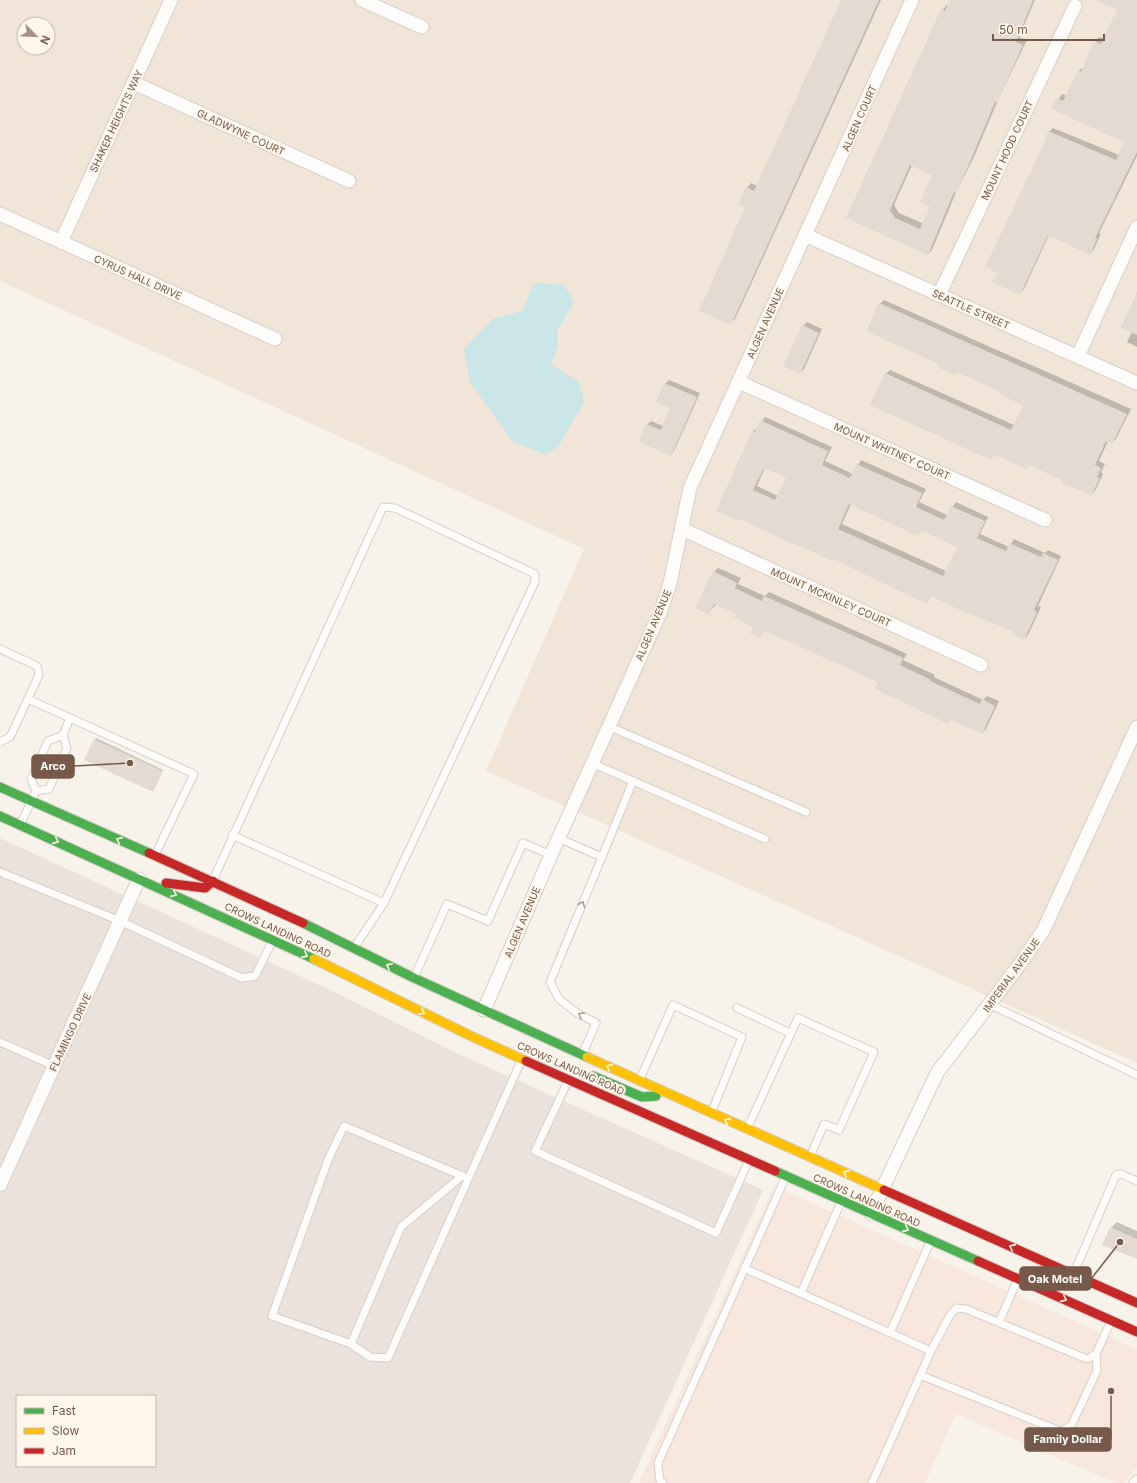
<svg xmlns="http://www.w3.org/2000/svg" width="1137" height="1483" viewBox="0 0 1137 1483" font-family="Inter,sans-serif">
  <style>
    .residential { fill: #f1e5d7; fill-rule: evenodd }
    .commercial { fill: #f8e7dd }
    .industrial { fill: #ebe2db; fill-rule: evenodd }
    .water { fill: #cbe6e8 }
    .shadow { fill: #0003; fill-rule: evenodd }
    .building { fill: #e4dad1; fill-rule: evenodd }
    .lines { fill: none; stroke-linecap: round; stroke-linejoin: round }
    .lane-casing { stroke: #d6cec7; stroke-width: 9 }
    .street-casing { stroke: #d6cec7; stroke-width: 15 }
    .fast-casing { stroke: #d6cec6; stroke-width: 11 }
    .slow-casing { stroke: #d6cec6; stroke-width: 11 }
    .jam-casing { stroke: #d6cec6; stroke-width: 11 }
    .lane { stroke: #fefdfc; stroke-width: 7 }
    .street { stroke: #fefdfc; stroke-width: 13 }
    .fast { stroke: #4caf50; stroke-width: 9 }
    .slow { stroke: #ffc107; stroke-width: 9 }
    .jam { stroke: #c62828; stroke-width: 9 }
    .oneway { stroke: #fff7eb }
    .oneway2 { stroke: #ad9b91 }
    .labels { text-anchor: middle; stroke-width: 4; stroke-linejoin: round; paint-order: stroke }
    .street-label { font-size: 10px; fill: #775949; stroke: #fff7eb }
    .leader { fill: none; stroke: #775949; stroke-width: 1.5 }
    .callout-dot { fill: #775949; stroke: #fff7eb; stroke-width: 1.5 }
    .callout { fill: #775949; stroke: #775949; stroke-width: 1.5 }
    .callout-label { font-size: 11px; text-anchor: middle; font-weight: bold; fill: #fff }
  </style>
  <rect width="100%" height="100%" fill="#f7f2ea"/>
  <!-- residential -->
  <path class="residential" d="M0,0H1137V1063L486,771L584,549L0,281ZM24,24H48V48H24Z"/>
  <!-- commercial -->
  <polygon class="commercial" points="774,1186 1137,1349 1137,1467 1123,1483 1116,1483 956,1414 925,1483 639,1483"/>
  <!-- industrial -->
  <path class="industrial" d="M0,838L328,989L454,1052L763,1190L630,1483H0ZM17,1396H155V1466H17Z"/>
  <!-- water -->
  <polygon class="water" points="534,283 564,285 574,302 558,329 558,347 551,364 579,382 584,403 558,447 545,455 512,441 470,382 464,349 493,319 522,311"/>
  <!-- shadow -->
  <g class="shadow">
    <polygon points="842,0 881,0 735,319 730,324 747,207 747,188 751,183 757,186"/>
    <path d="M951,0H1035L1019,37L1027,40L998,100L974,157L957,190L932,250L928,254L847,218L942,10L947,5L948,6ZM912,165L933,174L931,206L924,224L899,213L894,205Z"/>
    <polygon points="1115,0 1137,0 1137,156 1099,233 1101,234 1094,249 1090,254 1049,235 1024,289 1020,294 998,272 1049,132 1053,128 1119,155 1125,142 1052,108 1062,94 1067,96 1078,71 1084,67 1095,42 1099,37 1105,39 1119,9"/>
    <polygon points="1137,294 1137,347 1127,342 1132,332"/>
    <polygon points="884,300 1131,409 1116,439 1112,443 1108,441 1099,461 1105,464 1101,472 1103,474 1095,491 1091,495 1064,480 1029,464 1026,468 995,454 991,459 886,374 890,370 1014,425 1024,404 1002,392 940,363 880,304"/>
    <polygon points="807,322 822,329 804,369 800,373 803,326"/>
    <polygon points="669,380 700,393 674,451 671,454 647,425 651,421 663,426 671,407 665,384"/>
    <path d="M765,417L832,447L825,461L853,474L861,460L926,489L919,502L947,515L956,502L988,517L980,534L1009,547L1014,539L1045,553L1048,550L1061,556L1038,606L1041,607L1028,635L1024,639L1014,630L932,595L926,602L834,558L832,560L740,518L717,510L753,431L758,428ZM765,468L787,477L778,496L757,486ZM851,504L918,535L922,529L958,546L946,571L842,524Z"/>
    <polygon points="718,568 741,578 738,584 765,596 769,592 894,648 907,654 903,660 935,675 934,677 983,700 987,696 999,701 986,729 982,733 951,719 948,722 880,681 765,630 760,637 754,626 737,614 716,604 709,613 714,572"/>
    <polygon points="96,738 163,770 154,789 95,740"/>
    <polygon points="1117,1222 1137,1231 1137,1258 1111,1228"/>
  </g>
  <!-- building -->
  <g class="building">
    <polygon points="841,0 879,0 731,325 699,311 745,207 738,204 746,187 754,191"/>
    <path d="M950,0H1033L1016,42L1023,45L997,103L995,102L970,162L956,193L954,192L928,255L846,218L941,9L945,11ZM910,165L932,175L920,203L930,207L920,229L895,218L890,210Z"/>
    <polygon points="1096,0 1137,0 1137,152 1095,238 1097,239 1090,255 1048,235 1020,295 992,282 997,273 985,267 1043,146 1048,131 1116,160 1124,142 1051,109 1056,98 1063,101 1078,70 1081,72 1094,41 1101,44 1117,10"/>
    <polygon points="1137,291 1137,335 1121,328"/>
    <polygon points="879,303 1127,414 1112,444 1106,441 1095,465 1101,468 1097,477 1100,478 1091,496 1062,483 1063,480 1028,465 1026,469 994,454 991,460 870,405 885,373 1011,430 1023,405 1000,395 1001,392 957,372 955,375 937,367 939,364 866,331"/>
    <polygon points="802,325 819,333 800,374 783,366"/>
    <polygon points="664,383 697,397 671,456 639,442 646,424 661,430 670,408 656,402"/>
    <path d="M760,420L828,451L822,465L850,478L856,464L922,493L916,507L944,520L951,506L985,521L977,538L1006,551L1009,543L1041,557L1043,553L1058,560L1034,610L1037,612L1024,640L1012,634L1013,631L962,611L930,596L927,604L833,559V561L802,547V548L740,519L739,521L716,511L752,431L755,432ZM764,468L786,477L775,500L753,490ZM849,504L918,536L921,530L957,547L943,576L838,529Z"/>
    <polygon points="713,571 737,583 735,588 762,601 764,596 890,652 903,658 900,665 931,680 930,681 980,704 982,699 995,706 982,734 950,719 948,724 888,695 875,689 878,682 794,644 764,631 760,638 750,633 753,627 734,618 736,614 714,604 709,615 695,608"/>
    <polygon points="94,739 163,771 153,792 84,760"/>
    <polygon points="1110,1227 1137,1239 1137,1259 1102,1245"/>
  </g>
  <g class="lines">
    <defs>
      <g id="lane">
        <polyline points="0,649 37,666 39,675 10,737 0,742"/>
        <polyline points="28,699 194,774 155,855"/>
        <polyline points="608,726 806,812"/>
        <polyline points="592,763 633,781 602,857"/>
        <polyline points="633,781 765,839"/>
        <polyline points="36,791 49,789 67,748 63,735 70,718"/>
        <polyline points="20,825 36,791 31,779 48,741 63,735"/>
        <polyline points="232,835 384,903"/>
        <polyline points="558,838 602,857 550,982 559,999 577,1013 596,1023 582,1055"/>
        <polyline points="0,872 120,921 242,978 255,976 273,940"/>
        <polyline points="213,880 383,507 395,508 535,574 535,582 384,903 354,948"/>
        <polyline points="414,978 447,904 488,921 523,843 551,855"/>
        <polyline points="989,1004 1137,1075"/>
        <polyline points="737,1008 790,1033"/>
        <polyline points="0,1042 54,1066"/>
        <polyline points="640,1079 673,1005 742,1037 712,1111"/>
        <polyline points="568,1081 535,1151 716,1233 749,1160"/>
        <polyline points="747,1129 798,1018 874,1052 839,1130 824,1124 810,1157"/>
        <polyline points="462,1176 401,1227 351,1344 370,1357 388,1358 522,1059"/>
        <polyline points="744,1268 931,1351"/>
        <polyline points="1073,1275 1116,1175 1121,1174 1137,1181"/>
        <polyline points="801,1293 841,1202"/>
        <polyline points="999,1322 1018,1279"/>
        <polyline points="890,1333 931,1240"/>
        <polyline points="351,1344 272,1316 328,1160 344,1126 465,1177"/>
        <polyline points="920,1375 1060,1431 1071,1426 1097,1371 1096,1354"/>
        <polyline points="663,1483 660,1481 658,1463 786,1176"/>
        <polyline points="872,1483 931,1351 949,1317 956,1308 966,1309 1087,1359 1096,1354 1111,1321"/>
      </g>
      <g id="street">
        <polyline points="362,0 422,27"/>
        <polyline points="134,83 349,181"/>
        <polyline points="0,214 275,339"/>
        <polyline points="805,235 1137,383"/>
        <polyline points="61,242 171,0"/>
        <polyline points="939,295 1075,6"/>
        <polyline points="1078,356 1137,227"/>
        <polyline points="739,382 1045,520"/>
        <polyline points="682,529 981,665"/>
        <polyline points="484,1010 551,855 660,613 670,583 690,488 912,0"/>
        <polyline points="0,1185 139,879"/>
        <polyline points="871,1213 937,1073 1020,964 1043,931 1137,727"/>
        <polyline points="1136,1483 1137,1482"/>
      </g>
      <g id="fast">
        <polyline points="0,787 149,853"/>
        <polyline points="0,816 314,959"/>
        <polyline points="303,923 414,978 587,1057"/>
        <polyline points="593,1076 642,1097 656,1096"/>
        <polyline points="775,1171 978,1261"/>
      </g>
      <g id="slow">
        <polyline points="314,959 471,1036 526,1061"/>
        <polyline points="587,1057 884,1190"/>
      </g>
      <g id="jam">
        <polyline points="149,853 303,923"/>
        <polyline points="166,883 205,888 213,881"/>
        <polyline points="526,1061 775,1171"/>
        <polyline points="884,1190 1137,1303"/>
        <polyline points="978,1261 1137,1332"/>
      </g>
    </defs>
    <!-- lane casing -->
    <use href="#lane" class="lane-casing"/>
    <!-- street casing -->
    <use href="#street" class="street-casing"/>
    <!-- fast casing -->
    <use href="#fast" class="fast-casing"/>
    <!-- slow casing -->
    <use href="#slow" class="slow-casing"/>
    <!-- jam casing -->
    <use href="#jam" class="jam-casing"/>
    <!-- lane -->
    <use href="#lane" class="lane"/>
    <!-- street -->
    <use href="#street" class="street"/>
    <!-- fast -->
    <use href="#fast" class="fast"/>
    <!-- slow -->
    <use href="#slow" class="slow"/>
    <!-- jam -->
    <use href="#jam" class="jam"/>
  </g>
  <!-- one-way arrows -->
  <defs><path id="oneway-chevron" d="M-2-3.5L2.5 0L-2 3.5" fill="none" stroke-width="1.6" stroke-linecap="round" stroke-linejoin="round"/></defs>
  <g class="oneway">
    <use href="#oneway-chevron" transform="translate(119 840) rotate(-156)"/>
    <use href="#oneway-chevron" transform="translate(56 841) rotate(24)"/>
    <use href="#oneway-chevron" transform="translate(174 894) rotate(24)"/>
    <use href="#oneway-chevron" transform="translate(305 955) rotate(26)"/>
    <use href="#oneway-chevron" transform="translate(389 966) rotate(-153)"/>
    <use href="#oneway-chevron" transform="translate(422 1012) rotate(26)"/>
    <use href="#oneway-chevron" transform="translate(609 1067) rotate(-156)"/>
    <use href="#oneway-chevron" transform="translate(727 1121) rotate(-156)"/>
    <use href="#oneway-chevron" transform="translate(846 1173) rotate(-156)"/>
    <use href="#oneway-chevron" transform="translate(906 1229) rotate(24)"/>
    <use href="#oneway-chevron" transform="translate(1012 1247) rotate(-156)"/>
    <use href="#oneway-chevron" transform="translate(1064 1299) rotate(24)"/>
  </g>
  <g class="oneway2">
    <use href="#oneway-chevron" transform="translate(582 904) rotate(-68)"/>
    <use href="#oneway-chevron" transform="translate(581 1015) rotate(-151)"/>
  </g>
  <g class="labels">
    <!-- street labels -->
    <g class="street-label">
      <text transform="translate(859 118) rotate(-66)" y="4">ALGEN COURT</text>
      <text transform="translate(116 121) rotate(-65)" y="4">SHAKER HEIGHTS WAY</text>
      <text transform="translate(241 132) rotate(25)" y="4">GLADWYNE COURT</text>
      <text transform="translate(1007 150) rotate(-65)" y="4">MOUNT HOOD COURT</text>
      <text transform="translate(138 277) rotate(24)" y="4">CYRUS HALL DRIVE</text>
      <text transform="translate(971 309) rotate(24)" y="4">SEATTLE STREET</text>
      <text transform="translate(765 323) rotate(-66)" y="4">ALGEN AVENUE</text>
      <text transform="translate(892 451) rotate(24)" y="4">MOUNT WHITNEY COURT</text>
      <text transform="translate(831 597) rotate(24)" y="4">MOUNT MCKINLEY COURT</text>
      <text transform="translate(653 625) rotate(-67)" y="4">ALGEN AVENUE</text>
      <text transform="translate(522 922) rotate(-67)" y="4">ALGEN AVENUE</text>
      <text transform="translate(278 930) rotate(25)" y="4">CROWS LANDING ROAD</text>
      <text transform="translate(1011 975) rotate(-54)" y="4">IMPERIAL AVENUE</text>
      <text transform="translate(70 1032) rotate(-65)" y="4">FLAMINGO DRIVE</text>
      <text transform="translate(571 1068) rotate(24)" y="4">CROWS LANDING ROAD</text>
      <text transform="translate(867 1200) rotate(24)" y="4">CROWS LANDING ROAD</text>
    </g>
  </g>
  <!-- callouts -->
  <path class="leader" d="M130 763L74 766M1120 1242L1091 1279M1111 1391L1111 1439"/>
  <g class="callout-dot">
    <circle cx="130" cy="763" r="4"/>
    <circle cx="1120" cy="1242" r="4"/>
    <circle cx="1111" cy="1391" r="4"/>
  </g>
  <g class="callout">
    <rect x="32" y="755" width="42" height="23" rx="4"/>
    <rect x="1020" y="1267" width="71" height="23" rx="4"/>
    <rect x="1025" y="1428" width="86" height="23" rx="4"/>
  </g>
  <g class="callout-label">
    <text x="53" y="770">Arco</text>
    <text x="1055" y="1283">Oak Motel</text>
    <text x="1068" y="1443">Family Dollar</text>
  </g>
  <!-- legend -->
  <rect x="16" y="1395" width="140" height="72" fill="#fff7eb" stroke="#c9b8aa"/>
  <rect x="24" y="1408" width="20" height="6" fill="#4caf50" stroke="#c9b8aa"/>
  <text x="52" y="1415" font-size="12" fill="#775949">Fast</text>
  <rect x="24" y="1428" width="20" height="6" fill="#ffc107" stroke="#c9b8aa"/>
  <text x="52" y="1435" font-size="12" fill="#775949">Slow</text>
  <rect x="24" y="1448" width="20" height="6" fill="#c62828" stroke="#c9b8aa"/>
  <text x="52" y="1455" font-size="12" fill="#775949">Jam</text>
  <!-- north arrow -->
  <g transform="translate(36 36) rotate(114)"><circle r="19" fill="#fff7eb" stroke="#c9b8aa"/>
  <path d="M0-3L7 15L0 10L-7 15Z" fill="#a48f81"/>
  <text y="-6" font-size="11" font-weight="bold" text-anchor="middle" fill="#775949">N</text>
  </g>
  <!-- scale -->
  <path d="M993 34v6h111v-6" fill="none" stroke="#775949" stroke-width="2"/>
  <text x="999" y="34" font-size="12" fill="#775949" stroke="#fff7eb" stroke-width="3" paint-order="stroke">50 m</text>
</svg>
